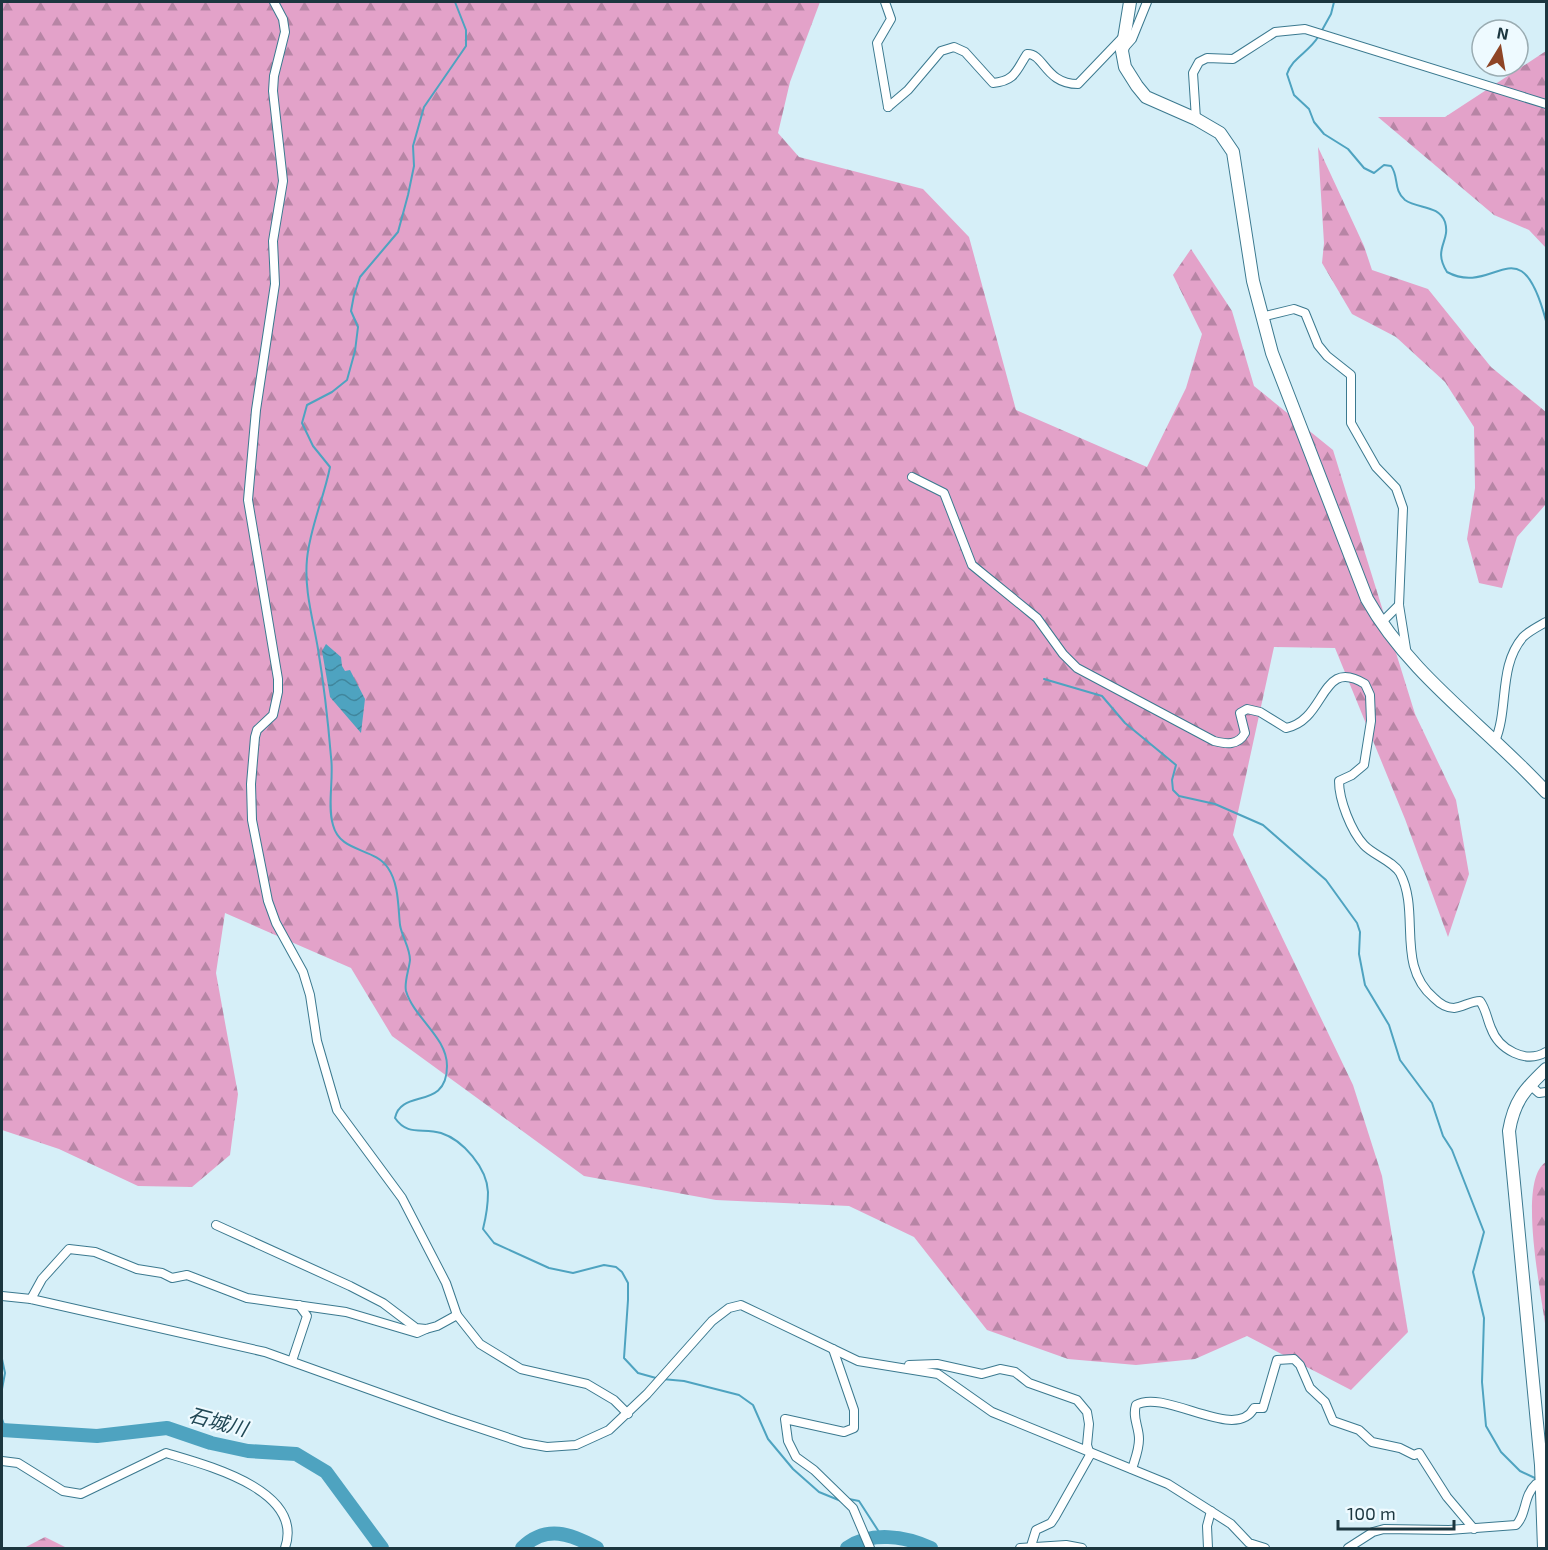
<svg xmlns="http://www.w3.org/2000/svg" width="1548" height="1550" viewBox="0 0 1548 1550" font-family="'Exo 2','Noto Sans JP',sans-serif">
  <style>
    .forest { fill: url(#forest-firs) }
    .water { fill: url(#water-waves) }
    .lines { fill: none; stroke-linecap: round; stroke-linejoin: round }
    .stream { stroke: #4ea3c0; stroke-width: 2 }
    .river { stroke: #4ea3c0; stroke-width: 14 }
    .street-casing { stroke: #3b798f; stroke-width: 10 }
    .secondary-casing { stroke: #3b798f; stroke-width: 14 }
    .street { stroke: #fff; stroke-width: 8 }
    .secondary { stroke: #fff; stroke-width: 12 }
    .labels { text-anchor: middle; stroke-width: 4.5; stroke-linejoin: round; paint-order: stroke }
    .water-label { font-size: 20px; font-style: italic; fill: #214855; stroke: #eefaff }
  </style>
  <defs>
    <pattern id="forest-firs" width="22" height="20" patternUnits="userSpaceOnUse" patternTransform="scale(1.5)"><rect width="22" height="20" fill="#e3a2c9"/><path d="M5 1l3.5 6h-7zM16 11l3.5 6h-7z" fill="#b785a5"/></pattern>
    <pattern id="water-waves" width="16" height="10" patternUnits="userSpaceOnUse" patternTransform="scale(1.5)"><rect width="16" height="10" fill="#4ea3c0"/><path d="M0 5q4-4 8 0t8 0" fill="none" stroke="#40869d"/></pattern>
  </defs>
  <rect width="100%" height="100%" fill="#d6eff8"/>
  <!-- forest -->
  <g class="forest">
    <polygon points="2,2 820,2 790,82 778,133 799,157 923,189 969,237 1016,410 1147,467 1186,388 1202,334 1173,275 1191,249 1232,311 1254,386 1333,450 1415,714 1456,800 1469,874 1448,937 1405,819 1335,648 1274,647 1233,835 1353,1085 1382,1176 1408,1332 1351,1390 1247,1336 1195,1359 1136,1365 1068,1359 987,1330 914,1237 849,1206 716,1200 584,1176 392,1036 351,968 225,913 216,973 238,1094 230,1155 192,1187 138,1186 59,1149 2,1130"/>
    <polygon points="1546,51 1546,248 1529,230 1494,215 1378,117 1445,117"/>
    <polygon points="1318,147 1364,246 1372,270 1428,289 1491,367 1546,412 1546,504 1517,537 1502,588 1479,583 1467,539 1475,488 1474,427 1445,382 1396,337 1352,314 1322,263 1324,243"/>
    <path d="M1546,1162V1331C1543,1300 1516,1180 1546,1162Z"/>
    <polygon points="45,1537 67,1548 24,1548"/>
  </g>
  <!-- water -->
  <polygon class="water" points="326,644 341,657 342,666 345,671 350,670 365,699 361,733 330,697 322,651"/>
  <g class="lines">
    <!-- stream -->
    <g class="stream">
      <path d="M455,2L466,30V46L424,107L413,146L414,166L408,195L398,232L360,277L354,295L351,311L358,327L355,351L347,380L332,392L307,405L302,423L313,446L330,467C324,498 310,527 307,559C304,590 313,619 318,649C324,685 328,721 331,757C334,778 327,806 333,825C340,853 374,847 388,868C399,884 398,907 400,925C402,937 410,948 410,960C409,970 404,982 406,991C414,1018 447,1037 447,1066C447,1111 401,1088 395,1118C408,1137 423,1127 441,1133C463,1140 487,1168 488,1192C488,1204 486,1217 483,1229L494,1243L549,1268L573,1273L604,1265L616,1267L622,1272L628,1283V1300L624,1358L638,1373L656,1378"/>
      <polyline points="1321,32 1331,14 1334,2"/>
      <path d="M1318,37C1309,52 1292,58 1287,74L1294,95L1309,109L1314,122L1324,134L1348,149L1364,168L1374,173L1384,165L1391,166C1399,176 1393,190 1405,200C1418,209 1439,205 1445,222C1451,242 1432,248 1447,272C1495,298 1520,222 1546,321"/>
      <polyline points="1044,679 1102,696 1125,723 1176,765 1172,780 1173,790 1179,796 1215,804 1263,825 1326,880 1357,923 1360,932 1359,954 1365,985 1389,1025 1400,1060 1432,1103 1443,1136 1452,1150 1484,1232 1473,1272 1484,1318 1482,1382 1486,1426 1501,1452 1520,1471 1537,1479"/>
      <polyline points="2,1359 5,1373 2,1389"/>
      <polyline points="662,1379 684,1381 739,1395 753,1405 768,1439 793,1469 819,1492 841,1501"/>
      <polyline points="2,1419 6,1430"/>
      <polyline points="849,1499 859,1501 881,1535"/>
    </g>
    <!-- river -->
    <g class="river">
      <polyline points="2,1430 97,1436 167,1428 211,1443 248,1451 296,1454 326,1472 382,1548"/>
      <path d="M522,1548C546,1524 571,1534 597,1548"/>
      <path d="M847,1548C871,1531 905,1536 931,1548"/>
    </g>
    <defs>
      <g id="street">
        <polyline points="274,2 283,19 285,32 274,76 273,91 283,181 273,241 275,284 256,410 248,500 278,679 278,692 273,715 257,730 255,737 251,784 252,820 268,901 276,923 303,972 310,995 317,1041 337,1110 402,1198 446,1283 457,1315 480,1344 521,1369 587,1384 614,1400 628,1414"/>
        <polyline points="885,2 891,19 877,43 888,107"/>
        <polyline points="1124,48 1132,39 1147,2"/>
        <path d="M888,107L908,90L941,51L954,47L965,52L993,83C1015,81 1016,71 1027,54C1044,53 1045,84 1078,84L1124,36"/>
        <polyline points="1196,119 1193,73 1199,62 1207,58 1233,59 1275,32 1305,29 1546,104"/>
        <polyline points="1261,317 1294,309 1305,313 1318,345 1327,356 1351,375 1351,423 1376,467 1396,488 1403,508 1399,605 1407,655"/>
        <path d="M912,477L944,493L972,565L1037,618L1063,654L1077,668L1214,741C1226,744 1238,746 1245,733L1240,713L1247,709L1260,712L1286,728C1327,720 1320,656 1365,684L1370,695L1371,721L1364,765L1352,775L1339,781C1339,800 1351,831 1364,845C1373,855 1393,861 1400,873C1421,913 1395,965 1434,998C1439,1003 1446,1008 1454,1008C1463,1007 1471,1001 1480,1001C1486,1009 1487,1019 1491,1028C1499,1050 1526,1064 1546,1052"/>
        <polyline points="1381,623 1399,605"/>
        <path d="M1495,741C1509,709 1498,666 1523,637C1529,631 1539,626 1546,622"/>
        <polyline points="1530,1085 1539,1093 1546,1092"/>
        <polyline points="216,1225 350,1286 383,1303 416,1328 426,1329 437,1326 457,1315"/>
        <polyline points="2,1296 31,1299 265,1352 449,1418 524,1443 547,1447 576,1445 609,1430 647,1394 712,1321 729,1308 741,1305 858,1361 938,1374 992,1412 1168,1484 1231,1524 1249,1543 1265,1548"/>
        <polyline points="31,1299 42,1279 69,1249 95,1252 137,1269 162,1273 172,1278 187,1275 247,1298 346,1312 417,1333 426,1329"/>
        <polyline points="833,1349 854,1410 854,1428 844,1432 785,1419 788,1441 796,1457 814,1470 853,1508 870,1548"/>
        <polyline points="292,1361 307,1316 299,1305"/>
        <polyline points="909,1365 937,1364 982,1374 1000,1369 1015,1372 1029,1383 1077,1400 1087,1412 1089,1424 1087,1445 1090,1455"/>
        <path d="M2,1461L18,1463L63,1491L81,1494L166,1453C206,1465 305,1490 285,1548"/>
        <path d="M1132,1469C1135,1459 1139,1450 1139,1439C1139,1427 1132,1417 1136,1405C1165,1388 1236,1443 1254,1408H1263L1277,1360L1294,1359L1300,1365L1310,1388L1325,1402L1333,1421L1359,1430L1372,1442L1400,1448L1414,1455L1419,1453L1447,1497L1474,1529"/>
        <polyline points="1031,1546 1036,1530 1051,1523 1055,1517 1090,1455"/>
        <polyline points="1020,1548 1066,1545 1082,1548"/>
        <polyline points="1208,1548 1207,1526 1211,1511"/>
        <path d="M1348,1548L1373,1532L1384,1529L1449,1530L1516,1525C1527,1514 1523,1496 1536,1484L1542,1485"/>
      </g>
      <g id="secondary">
        <path d="M1130,2L1122,51L1125,67L1137,86L1146,97L1196,119L1220,133L1233,152L1253,281L1272,353L1367,599C1410,676 1487,727 1546,792"/>
        <path d="M1544,1548L1541,1465L1509,1131C1514,1101 1525,1089 1546,1069"/>
      </g>
    </defs>
    <!-- street casing -->
    <use href="#street" class="street-casing"/>
    <!-- secondary casing -->
    <use href="#secondary" class="secondary-casing"/>
    <!-- street -->
    <use href="#street" class="street"/>
    <!-- secondary -->
    <use href="#secondary" class="secondary"/>
  </g>
  <g class="labels">
    <!-- water labels -->
    <g class="water-label">
      <text transform="translate(218 1422) rotate(15)" y="7">石城川</text>
    </g>
  </g>
  <!-- border -->
  <rect width="1548" height="1550" fill="none" stroke="#1c363f" stroke-width="6"/>
  <!-- north arrow -->
  <g transform="translate(1500 48) rotate(11)"><circle r="28" fill="#eefaff" stroke="#9aacb2" stroke-width="1.5"/>
  <path d="M0-4.5L10 22L0 15L-10 22Z" fill="#8e4526"/>
  <text y="-9" font-size="16" font-weight="bold" text-anchor="middle" fill="#1c363f">N</text>
  </g>
  <!-- scale -->
  <path d="M1338 1520v9h116v-9" fill="none" stroke="#1c363f" stroke-width="3"/>
  <text x="1347" y="1520" font-size="18" fill="#1c363f" stroke="#eefaff" stroke-width="4.5" paint-order="stroke">100 m</text>
</svg>
